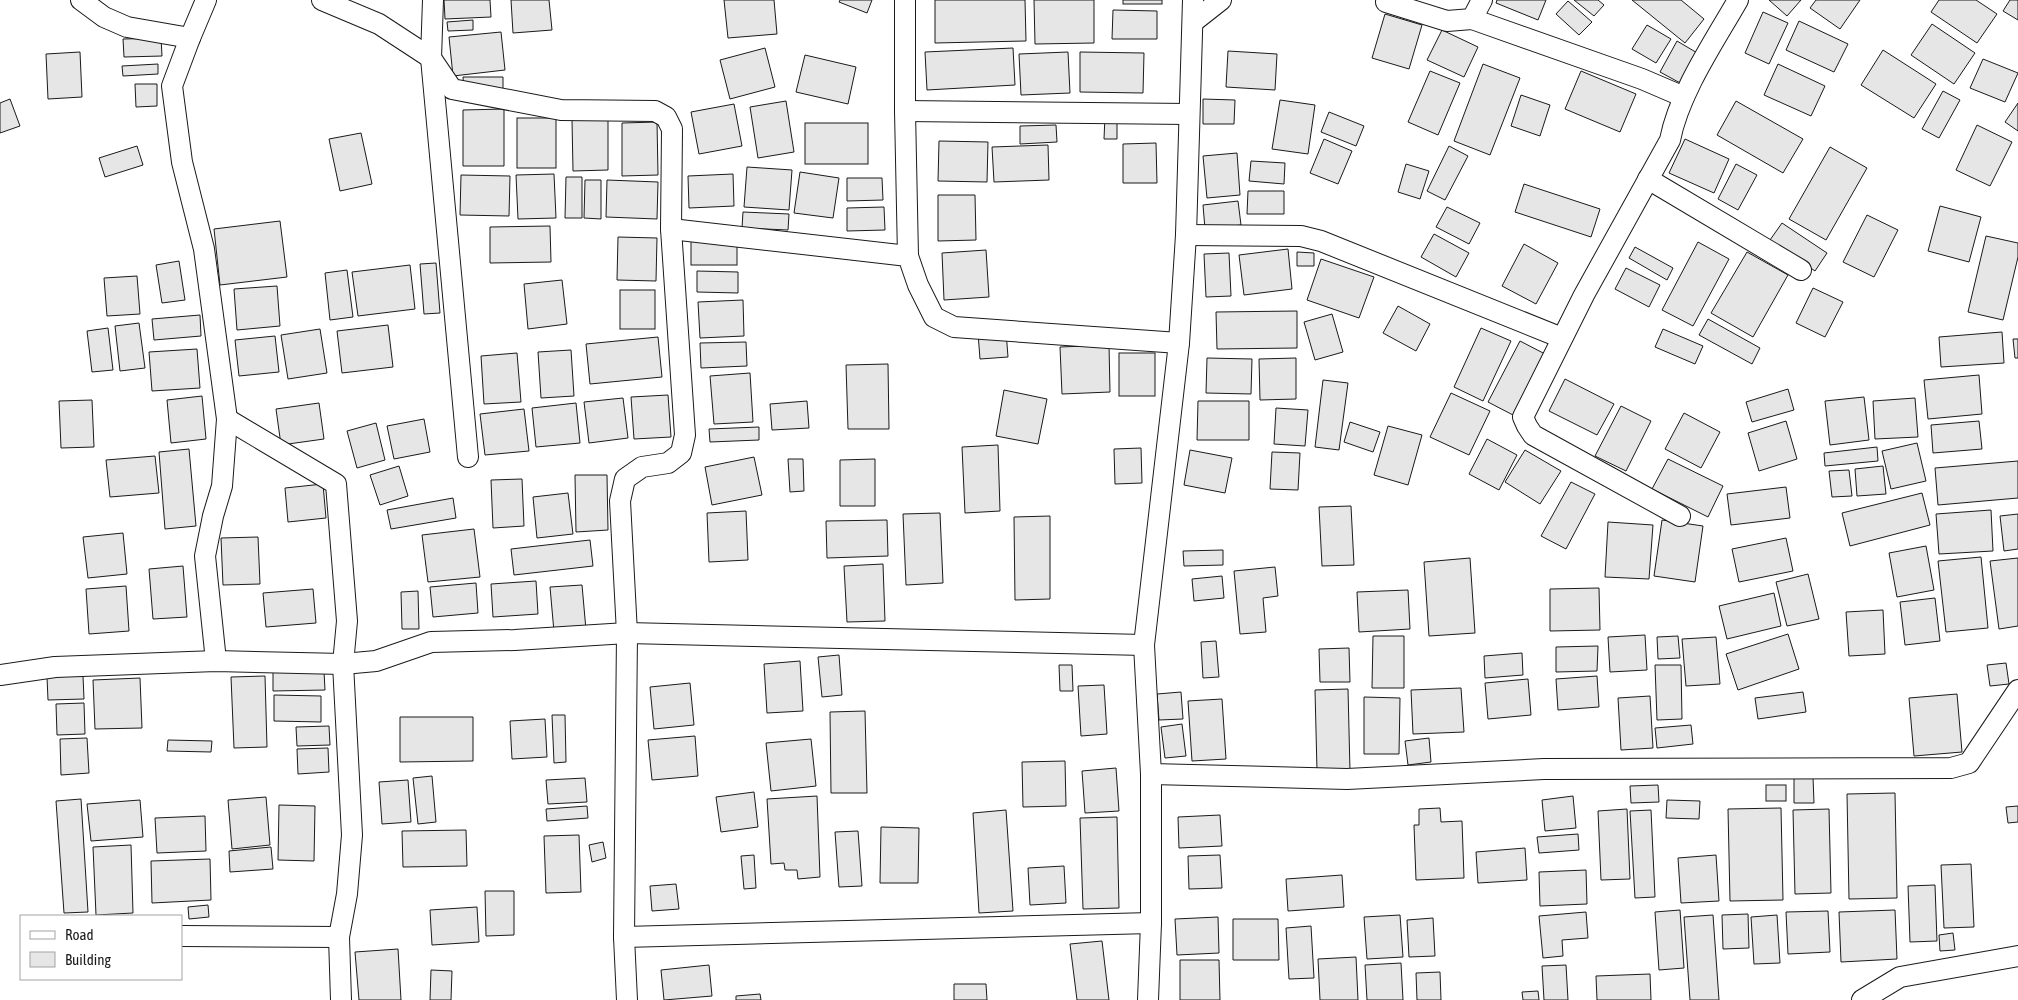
<svg xmlns="http://www.w3.org/2000/svg" width="2018" height="1000" viewBox="0 0 2018 1000" font-family="'Asap Condensed',sans-serif">
  <style>
    .building { fill: #e6e6e6; stroke: #1a1a1a }
    .lines { fill: none; stroke-linecap: round; stroke-linejoin: round }
    .street-casing { stroke: #1a1a1a; stroke-width: 22 }
    .street { stroke: #fff; stroke-width: 20 }
  </style>
  <rect width="100%" height="100%" fill="#fff"/>
  <!-- building -->
  <g class="building">
    <polygon points="444,0 490,0 491,17 445,19"/>
    <polygon points="511,0 549,0 552,30 513,33"/>
    <polygon points="724,0 774,0 777,34 728,38"/>
    <polygon points="840,0 872,0 867,13 839,2"/>
    <polygon points="935,0 1025,0 1026,41 935,43"/>
    <polygon points="1034,0 1094,0 1094,43 1035,44"/>
    <rect x="1123" y="0" width="39" height="4"/>
    <polygon points="1497,0 1546,0 1538,20 1496,3"/>
    <polygon points="1574,0 1598,0 1604,5 1594,16"/>
    <polygon points="1632,0 1681,0 1704,19 1685,43"/>
    <polygon points="1769,0 1801,0 1787,16"/>
    <polygon points="1816,0 1860,0 1840,29 1810,8"/>
    <polygon points="1939,0 1976,0 1997,14 1977,43 1931,12"/>
    <polygon points="2010,0 2018,0 2018,20 2003,11"/>
    <polygon points="1568,1 1592,22 1579,35 1556,14"/>
    <polygon points="1113,10 1157,11 1157,39 1112,39"/>
    <polygon points="1763,12 1788,23 1769,64 1745,53"/>
    <polygon points="1385,14 1422,25 1409,69 1372,58"/>
    <polygon points="473,20 473,30 448,31 447,22"/>
    <polygon points="1799,21 1848,44 1834,72 1786,50"/>
    <polygon points="1932,24 1975,53 1954,84 1911,55"/>
    <polygon points="1647,25 1671,39 1656,63 1632,49"/>
    <polygon points="1442,30 1478,47 1464,77 1427,60"/>
    <polygon points="501,32 505,70 453,76 449,37"/>
    <polygon points="161,38 162,56 124,57 123,39"/>
    <polygon points="1677,41 1699,54 1682,84 1660,72"/>
    <polygon points="765,48 775,87 730,99 720,60"/>
    <polygon points="1013,48 1015,85 927,90 925,52"/>
    <polygon points="1883,50 1936,84 1914,118 1861,85"/>
    <polygon points="1228,51 1277,54 1275,90 1226,87"/>
    <polygon points="80,52 82,97 48,99 46,54"/>
    <polygon points="1068,52 1070,93 1021,95 1019,54"/>
    <polygon points="1080,52 1144,53 1143,93 1080,92"/>
    <polygon points="805,55 856,67 848,104 796,92"/>
    <polygon points="1983,59 2018,73 2005,102 1970,88"/>
    <polygon points="158,64 158,74 123,76 122,66"/>
    <polygon points="1483,64 1520,78 1490,155 1454,141"/>
    <polygon points="1778,64 1825,86 1811,116 1764,95"/>
    <polygon points="1430,71 1460,83 1438,135 1408,122"/>
    <polygon points="1581,71 1636,94 1620,132 1565,109"/>
    <polygon points="463,77 503,77 503,89 464,90"/>
    <polygon points="135,84 157,84 157,106 136,107"/>
    <polygon points="1943,91 1960,100 1939,138 1922,129"/>
    <polygon points="1521,95 1550,105 1540,136 1511,126"/>
    <polygon points="10,99 20,126 0,133 0,103"/>
    <polygon points="1203,99 1235,100 1234,124 1203,124"/>
    <polygon points="1280,100 1315,105 1308,154 1272,149"/>
    <polygon points="786,101 794,152 758,158 750,107"/>
    <polygon points="1736,101 1803,139 1783,173 1717,135"/>
    <polygon points="2018,103 2018,131 2005,122"/>
    <polygon points="734,104 742,146 699,154 691,112"/>
    <polygon points="504,109 504,166 463,166 463,110"/>
    <polygon points="1329,112 1364,126 1356,146 1321,132"/>
    <polygon points="1105,116 1117,116 1117,139 1104,139"/>
    <rect x="517" y="118" width="39" height="50"/>
    <polygon points="572,120 608,120 608,170 573,171"/>
    <polygon points="657,122 658,175 622,176 622,123"/>
    <rect x="805" y="123" width="63" height="41"/>
    <polygon points="1056,125 1057,142 1020,144 1020,126"/>
    <polygon points="1977,125 2012,142 1990,186 1956,170"/>
    <polygon points="361,133 372,184 340,191 329,139"/>
    <polygon points="1324,139 1352,151 1338,184 1310,173"/>
    <polygon points="1685,139 1729,159 1714,193 1669,173"/>
    <polygon points="939,141 988,142 987,182 938,181"/>
    <polygon points="1156,143 1157,183 1123,183 1123,144"/>
    <polygon points="1048,145 1049,180 994,182 992,147"/>
    <polygon points="137,146 143,165 105,177 99,158"/>
    <polygon points="1449,146 1468,156 1445,200 1427,191"/>
    <polygon points="1830,147 1867,168 1826,240 1789,219"/>
    <polygon points="1237,153 1240,195 1207,198 1203,156"/>
    <polygon points="1251,161 1285,163 1284,184 1249,181"/>
    <polygon points="1406,164 1429,171 1420,199 1398,192"/>
    <polygon points="1736,164 1757,175 1738,210 1718,199"/>
    <polygon points="747,167 792,170 789,210 744,207"/>
    <polygon points="800,172 839,178 833,218 794,213"/>
    <polygon points="554,174 556,218 518,219 516,175"/>
    <polygon points="733,174 734,206 689,208 688,176"/>
    <polygon points="461,175 510,176 509,216 460,215"/>
    <polygon points="566,177 582,177 582,218 565,218"/>
    <polygon points="847,178 882,178 883,200 847,201"/>
    <polygon points="585,180 601,180 601,219 584,218"/>
    <polygon points="607,180 658,182 657,219 606,217"/>
    <polygon points="1524,184 1600,209 1591,237 1515,212"/>
    <polygon points="1248,191 1284,191 1284,214 1247,214"/>
    <polygon points="938,195 975,195 976,240 938,241"/>
    <polygon points="1238,201 1241,225 1205,229 1203,205"/>
    <polygon points="1940,206 1981,217 1969,262 1928,251"/>
    <polygon points="884,207 885,230 847,231 847,208"/>
    <polygon points="1447,207 1480,223 1469,244 1436,227"/>
    <polygon points="743,212 789,214 788,230 742,228"/>
    <polygon points="1867,215 1898,230 1874,277 1843,262"/>
    <polygon points="280,221 287,277 220,285 214,229"/>
    <polygon points="1782,223 1827,253 1815,271 1770,240"/>
    <polygon points="550,226 551,262 490,263 490,227"/>
    <polygon points="1434,234 1469,253 1456,277 1421,257"/>
    <polygon points="1986,236 2018,243 2018,257 2003,320 1968,312"/>
    <polygon points="618,237 657,238 656,281 617,280"/>
    <rect x="691" y="240" width="46" height="25"/>
    <polygon points="1698,242 1729,259 1693,326 1662,310"/>
    <polygon points="1524,244 1558,263 1536,304 1502,286"/>
    <polygon points="1635,247 1673,268 1667,280 1629,258"/>
    <polygon points="1288,249 1292,289 1244,295 1239,255"/>
    <polygon points="986,250 989,297 944,300 942,253"/>
    <polygon points="1297,252 1314,253 1314,266 1297,266"/>
    <polygon points="1747,252 1788,275 1753,337 1711,313"/>
    <polygon points="1229,253 1231,296 1206,297 1204,254"/>
    <polygon points="1321,259 1374,277 1359,318 1307,300"/>
    <polygon points="179,261 185,300 162,303 156,265"/>
    <polygon points="436,263 440,313 424,314 420,264"/>
    <polygon points="410,265 415,309 358,316 352,272"/>
    <polygon points="1626,268 1660,285 1649,307 1615,289"/>
    <polygon points="347,270 353,317 330,320 325,273"/>
    <polygon points="697,271 738,272 738,293 697,292"/>
    <polygon points="137,276 140,314 107,316 104,278"/>
    <polygon points="562,280 567,324 528,329 524,284"/>
    <polygon points="277,286 280,326 237,330 234,289"/>
    <polygon points="1813,288 1843,302 1825,337 1796,323"/>
    <rect x="620" y="290" width="35" height="39"/>
    <polygon points="743,300 744,336 700,338 698,302"/>
    <polygon points="1398,306 1430,324 1416,351 1383,333"/>
    <polygon points="1297,311 1297,348 1217,349 1216,312"/>
    <polygon points="1332,314 1343,352 1315,360 1304,322"/>
    <polygon points="200,315 201,336 154,340 152,319"/>
    <polygon points="1708,319 1760,348 1752,364 1699,335"/>
    <polygon points="139,323 145,368 120,371 115,326"/>
    <polygon points="388,325 393,367 342,373 337,331"/>
    <polygon points="108,328 113,370 92,372 87,331"/>
    <polygon points="1481,328 1511,341 1483,401 1454,387"/>
    <polygon points="320,329 327,373 288,379 281,335"/>
    <polygon points="1663,329 1703,346 1695,364 1655,347"/>
    <polygon points="1006,331 1008,357 980,359 978,333"/>
    <polygon points="2002,332 2004,363 1941,367 1939,337"/>
    <polygon points="275,336 279,372 239,376 235,340"/>
    <polygon points="658,337 662,377 590,384 586,344"/>
    <polygon points="2013,339 2018,339 2018,358 2015,358"/>
    <polygon points="1520,341 1545,354 1513,415 1488,402"/>
    <polygon points="746,342 747,366 701,368 700,343"/>
    <polygon points="1109,345 1110,392 1062,394 1060,347"/>
    <polygon points="197,349 200,388 152,391 149,352"/>
    <polygon points="571,350 574,396 541,398 538,352"/>
    <polygon points="517,353 521,402 484,404 481,356"/>
    <rect x="1119" y="353" width="36" height="43"/>
    <polygon points="1207,358 1252,359 1251,394 1206,393"/>
    <polygon points="1296,358 1296,399 1260,400 1259,359"/>
    <polygon points="888,364 889,429 848,429 846,365"/>
    <polygon points="750,373 753,422 714,424 710,376"/>
    <polygon points="1979,375 1982,414 1928,419 1924,380"/>
    <polygon points="1565,379 1614,404 1597,435 1549,411"/>
    <polygon points="1323,380 1348,383 1339,450 1315,447"/>
    <polygon points="1788,389 1794,410 1752,422 1746,402"/>
    <polygon points="1004,390 1047,399 1038,444 996,436"/>
    <polygon points="1451,393 1490,411 1469,455 1430,437"/>
    <polygon points="668,395 671,437 634,439 631,397"/>
    <polygon points="202,396 206,439 171,443 167,400"/>
    <polygon points="1864,397 1869,440 1830,445 1825,401"/>
    <polygon points="623,398 628,438 589,443 584,402"/>
    <polygon points="1915,398 1918,437 1875,439 1873,401"/>
    <polygon points="92,400 94,447 61,448 59,401"/>
    <polygon points="807,401 809,428 772,430 770,404"/>
    <polygon points="1198,401 1249,401 1249,440 1197,440"/>
    <polygon points="319,403 324,439 281,445 276,409"/>
    <polygon points="576,403 580,443 536,447 532,408"/>
    <polygon points="1621,406 1651,421 1626,471 1595,456"/>
    <polygon points="1276,408 1308,410 1305,446 1274,444"/>
    <polygon points="524,409 529,451 485,455 480,414"/>
    <polygon points="1684,413 1720,432 1701,468 1665,449"/>
    <polygon points="424,419 430,452 394,459 387,426"/>
    <polygon points="1786,421 1797,459 1759,471 1748,433"/>
    <polygon points="1979,421 1982,449 1933,453 1931,425"/>
    <polygon points="1350,422 1380,432 1373,452 1344,442"/>
    <polygon points="376,423 385,460 357,468 347,431"/>
    <polygon points="1388,426 1422,435 1408,485 1374,475"/>
    <polygon points="759,427 759,440 710,442 709,429"/>
    <polygon points="1487,439 1517,455 1499,490 1469,474"/>
    <polygon points="1917,443 1926,481 1891,489 1882,451"/>
    <polygon points="998,445 1000,511 965,513 962,447"/>
    <polygon points="1877,447 1878,461 1825,466 1824,453"/>
    <polygon points="1141,448 1142,483 1115,484 1114,449"/>
    <polygon points="189,449 196,526 165,529 159,452"/>
    <polygon points="1190,450 1232,458 1225,493 1184,485"/>
    <polygon points="1525,450 1561,471 1540,504 1505,482"/>
    <polygon points="1272,452 1300,453 1298,490 1270,489"/>
    <polygon points="155,456 159,493 110,497 106,460"/>
    <polygon points="754,457 762,495 712,505 705,467"/>
    <polygon points="788,459 803,459 804,491 790,492"/>
    <polygon points="875,459 875,506 840,506 840,460"/>
    <polygon points="1668,459 1723,486 1708,517 1652,489"/>
    <polygon points="2018,461 2018,498 1938,505 1935,468"/>
    <polygon points="399,466 408,496 380,505 370,475"/>
    <polygon points="1883,466 1886,494 1857,496 1855,469"/>
    <polygon points="1849,470 1852,496 1832,497 1829,471"/>
    <polygon points="575,475 607,475 608,530 576,532"/>
    <polygon points="522,479 524,526 493,528 491,480"/>
    <polygon points="1571,482 1595,494 1566,549 1541,536"/>
    <polygon points="323,484 326,518 288,522 285,488"/>
    <polygon points="1786,487 1790,518 1731,525 1727,494"/>
    <polygon points="568,493 573,534 537,538 533,497"/>
    <polygon points="1922,493 1930,525 1850,546 1842,513"/>
    <polygon points="453,498 456,518 391,529 387,510"/>
    <polygon points="1351,506 1354,565 1322,566 1319,507"/>
    <polygon points="1991,510 1993,551 1939,554 1936,514"/>
    <polygon points="746,511 748,560 709,562 707,513"/>
    <polygon points="940,513 943,583 906,585 903,514"/>
    <polygon points="2018,514 2018,549 2004,551 2000,516"/>
    <polygon points="1050,516 1050,599 1015,600 1014,517"/>
    <polygon points="887,520 888,556 827,558 826,521"/>
    <polygon points="1662,520 1703,526 1695,582 1654,576"/>
    <polygon points="1608,522 1653,525 1649,579 1605,577"/>
    <polygon points="474,529 480,577 428,582 422,535"/>
    <polygon points="123,533 127,574 88,578 83,537"/>
    <polygon points="258,537 260,584 223,585 221,538"/>
    <polygon points="1786,538 1793,571 1739,582 1732,549"/>
    <polygon points="590,540 593,566 514,575 511,549"/>
    <polygon points="1926,546 1934,590 1897,597 1889,553"/>
    <polygon points="1223,550 1223,565 1184,566 1183,551"/>
    <polygon points="1981,557 1988,628 1946,632 1938,561"/>
    <polygon points="1470,558 1475,633 1429,636 1424,562"/>
    <polygon points="2018,558 2018,626 1999,629 1990,561"/>
    <polygon points="883,564 885,621 847,622 844,566"/>
    <polygon points="183,566 187,617 153,619 149,569"/>
    <polygon points="1275,567 1278,596 1263,598 1266,632 1240,634 1234,571"/>
    <polygon points="1808,574 1819,619 1787,626 1776,582"/>
    <polygon points="1222,576 1224,598 1194,601 1192,579"/>
    <polygon points="536,581 538,614 493,617 491,584"/>
    <polygon points="476,583 478,613 433,617 430,587"/>
    <polygon points="582,585 586,630 554,632 550,587"/>
    <polygon points="126,586 129,631 89,634 86,589"/>
    <polygon points="1599,588 1600,630 1550,631 1550,589"/>
    <polygon points="313,589 316,623 266,627 263,593"/>
    <polygon points="1408,590 1410,629 1359,632 1357,592"/>
    <polygon points="418,591 419,629 402,629 401,592"/>
    <polygon points="1774,593 1781,626 1727,639 1719,606"/>
    <polygon points="1935,598 1940,641 1905,645 1900,602"/>
    <polygon points="1883,610 1885,654 1849,656 1846,612"/>
    <polygon points="1788,634 1799,669 1738,690 1726,654"/>
    <polygon points="1645,635 1647,670 1610,672 1608,637"/>
    <polygon points="1373,636 1404,636 1404,688 1372,688"/>
    <polygon points="1678,636 1680,658 1658,659 1657,637"/>
    <polygon points="1716,637 1720,684 1686,686 1682,639"/>
    <polygon points="1216,641 1219,677 1203,678 1201,642"/>
    <polygon points="1598,646 1597,671 1556,672 1556,647"/>
    <polygon points="1349,648 1350,682 1320,682 1319,649"/>
    <polygon points="1522,653 1523,675 1485,678 1484,656"/>
    <polygon points="839,655 842,695 822,697 818,657"/>
    <polygon points="800,661 803,711 767,713 764,664"/>
    <polygon points="2006,663 2009,684 1990,686 1987,665"/>
    <polygon points="1059,665 1072,665 1073,691 1060,691"/>
    <polygon points="1655,665 1681,665 1682,719 1657,720"/>
    <polygon points="324,671 325,690 273,691 273,672"/>
    <polygon points="83,676 84,699 48,700 47,677"/>
    <polygon points="265,676 267,747 234,748 231,677"/>
    <polygon points="1597,676 1599,707 1558,710 1556,679"/>
    <polygon points="140,678 142,728 95,729 93,680"/>
    <polygon points="1528,679 1531,715 1488,719 1485,683"/>
    <polygon points="690,683 694,725 654,729 650,687"/>
    <polygon points="1104,685 1107,734 1081,736 1078,686"/>
    <polygon points="1461,688 1464,732 1413,734 1411,690"/>
    <polygon points="1348,689 1350,771 1317,771 1315,690"/>
    <polygon points="1181,692 1183,719 1159,720 1157,694"/>
    <polygon points="1803,692 1806,712 1758,719 1755,698"/>
    <polygon points="1957,694 1962,752 1914,756 1909,698"/>
    <polygon points="274,695 321,696 321,722 274,721"/>
    <polygon points="1650,696 1653,748 1621,750 1618,698"/>
    <polygon points="1364,697 1400,698 1399,754 1364,754"/>
    <polygon points="1222,699 1226,759 1192,761 1188,701"/>
    <polygon points="84,703 85,734 57,735 56,704"/>
    <polygon points="865,711 867,793 831,793 830,712"/>
    <polygon points="552,715 565,715 566,762 554,763"/>
    <polygon points="400,717 473,717 473,761 400,762"/>
    <polygon points="545,719 547,757 512,759 510,721"/>
    <polygon points="1182,724 1186,756 1165,758 1161,727"/>
    <polygon points="1691,725 1693,744 1657,748 1655,728"/>
    <polygon points="329,726 330,745 297,746 296,727"/>
    <polygon points="695,736 698,776 652,780 648,740"/>
    <polygon points="87,738 89,773 61,775 60,739"/>
    <polygon points="1429,738 1431,762 1408,765 1405,741"/>
    <polygon points="811,739 816,786 771,791 766,743"/>
    <polygon points="168,740 212,741 211,752 167,751"/>
    <polygon points="328,748 329,772 298,774 297,749"/>
    <polygon points="1065,761 1066,806 1023,807 1022,762"/>
    <polygon points="1116,768 1119,811 1085,813 1082,771"/>
    <polygon points="432,776 436,822 418,824 413,778"/>
    <polygon points="1813,777 1814,803 1794,803 1794,778"/>
    <polygon points="585,778 587,802 548,804 546,780"/>
    <polygon points="408,780 411,822 382,824 379,782"/>
    <polygon points="1658,785 1659,802 1631,803 1630,786"/>
    <rect x="1766" y="785" width="20" height="16"/>
    <polygon points="754,792 758,827 721,832 716,797"/>
    <polygon points="1895,793 1897,898 1849,899 1847,794"/>
    <polygon points="817,796 820,877 798,879 797,870 785,870 784,863 771,864 767,799"/>
    <polygon points="1573,796 1576,828 1545,831 1542,800"/>
    <polygon points="266,797 270,845 232,849 228,800"/>
    <polygon points="81,799 88,912 64,913 56,801"/>
    <polygon points="140,800 143,837 91,841 87,804"/>
    <polygon points="1667,800 1700,801 1699,819 1666,818"/>
    <polygon points="279,805 315,806 314,861 278,860"/>
    <polygon points="587,806 588,818 547,821 546,809"/>
    <polygon points="2018,806 2018,822 2008,823 2006,807"/>
    <polygon points="1440,808 1441,822 1462,821 1464,878 1416,880 1414,825 1419,825 1419,809"/>
    <polygon points="1781,808 1783,900 1730,901 1728,809"/>
    <polygon points="1627,809 1630,879 1601,880 1598,811"/>
    <polygon points="1829,809 1831,893 1795,894 1793,810"/>
    <polygon points="1006,810 1013,911 979,913 973,813"/>
    <polygon points="1651,810 1655,897 1635,898 1630,811"/>
    <polygon points="1220,815 1222,846 1179,848 1178,817"/>
    <polygon points="205,816 206,851 157,853 155,818"/>
    <polygon points="1117,817 1119,908 1083,909 1080,818"/>
    <polygon points="881,827 919,828 918,883 880,883"/>
    <polygon points="466,830 467,866 403,867 402,831"/>
    <polygon points="858,831 862,886 839,887 835,832"/>
    <polygon points="1578,834 1579,850 1539,853 1537,837"/>
    <polygon points="579,835 581,892 546,893 544,836"/>
    <polygon points="603,842 606,858 592,862 589,845"/>
    <polygon points="131,845 133,913 96,915 93,847"/>
    <polygon points="271,847 273,869 230,872 229,851"/>
    <polygon points="1525,848 1527,880 1478,883 1476,852"/>
    <polygon points="754,855 756,888 744,889 741,856"/>
    <polygon points="1220,855 1222,888 1189,889 1188,856"/>
    <polygon points="1716,855 1719,901 1681,903 1678,858"/>
    <polygon points="210,859 211,900 152,903 151,861"/>
    <polygon points="1971,864 1974,927 1944,928 1941,865"/>
    <polygon points="1064,866 1066,903 1030,905 1028,868"/>
    <polygon points="1586,870 1587,904 1540,906 1539,872"/>
    <polygon points="1342,875 1344,907 1288,911 1286,879"/>
    <polygon points="676,884 679,909 652,911 650,886"/>
    <polygon points="1935,885 1937,941 1910,942 1908,886"/>
    <polygon points="485,891 514,891 514,935 486,936"/>
    <polygon points="208,905 209,917 189,919 188,907"/>
    <polygon points="477,907 479,942 432,945 430,910"/>
    <polygon points="1680,910 1684,968 1659,970 1655,912"/>
    <polygon points="1895,910 1897,959 1841,962 1839,912"/>
    <polygon points="1828,911 1830,952 1788,954 1786,912"/>
    <polygon points="1586,912 1588,938 1562,940 1563,956 1543,958 1539,916"/>
    <polygon points="1748,914 1749,948 1723,949 1722,915"/>
    <polygon points="1400,915 1403,957 1367,959 1364,917"/>
    <polygon points="1713,915 1719,1000 1690,1000 1684,917"/>
    <polygon points="1777,915 1780,963 1754,964 1751,917"/>
    <polygon points="1218,917 1219,953 1177,955 1175,919"/>
    <polygon points="1433,918 1435,956 1409,957 1407,920"/>
    <polygon points="1233,919 1278,919 1279,960 1233,960"/>
    <polygon points="1311,926 1314,978 1289,979 1286,928"/>
    <polygon points="1953,933 1955,950 1940,951 1939,935"/>
    <polygon points="1102,941 1109,1000 1077,1000 1070,944"/>
    <polygon points="398,949 401,1000 359,1000 355,952"/>
    <polygon points="1356,957 1358,1000 1320,1000 1318,959"/>
    <polygon points="1180,960 1219,960 1220,1000 1180,1000"/>
    <polygon points="1401,963 1403,1000 1367,1000 1365,965"/>
    <polygon points="709,965 712,996 664,1000 661,970"/>
    <polygon points="1566,965 1568,1000 1544,1000 1542,966"/>
    <polygon points="431,970 452,971 451,1000 430,1000"/>
    <polygon points="1440,972 1441,1000 1417,1000 1416,973"/>
    <polygon points="1650,974 1651,1000 1597,1000 1596,976"/>
    <polygon points="954,984 986,984 987,1000 954,1000"/>
    <polygon points="1538,991 1539,1000 1523,1000 1522,992"/>
    <polygon points="760,994 761,1000 736,1000 736,996"/>
  </g>
  <g class="lines">
    <defs>
      <g id="street">
        <polyline points="81,0 104,17 127,27 190,38"/>
        <polyline points="206,0 190,38 172,86 182,162 204,249 227,419 222,486 213,516 205,556 216,661"/>
        <polyline points="322,0 379,24 431,58 452,89 561,110 655,111 666,117 672,129 671,229 685,435 681,453 668,463 642,467 625,479 620,501 627,633 624,937 627,1000"/>
        <polyline points="433,0 431,58 468,457"/>
        <polyline points="905,0 905,111 908,256"/>
        <polyline points="1386,2 1447,21 1472,19 1482,0"/>
        <polyline points="1472,19 1642,79 1684,97"/>
        <polyline points="1193,22 1221,0"/>
        <polyline points="905,111 1189,114"/>
        <polyline points="1648,179 1801,270"/>
        <polyline points="671,229 908,256 918,285 934,317 954,327 1179,343"/>
        <polyline points="1186,235 1301,236 1321,241 1562,338"/>
        <polyline points="227,419 336,484 347,621 343,664 352,835 347,894 339,937 341,1000"/>
        <path d="M1680,516L1533,435L1527,426L1523,417L1584,295L1670,140C1679,93 1714,42 1738,0"/>
        <polyline points="0,675 55,667 216,661 343,664 376,661 431,642 515,640 627,633 1144,645"/>
        <polyline points="1151,774 1347,779 1544,769 1951,768 1969,763 2018,690"/>
        <polyline points="181,936 339,937"/>
        <polyline points="624,937 1151,923"/>
        <polyline points="1148,1000 1151,923 1151,774 1144,645 1179,343 1186,235 1193,0"/>
        <polyline points="1862,1000 1900,977 2018,956"/>
      </g>
    </defs>
    <!-- street casing -->
    <use href="#street" class="street-casing"/>
    <!-- street -->
    <use href="#street" class="street"/>
  </g>
  <!-- legend -->
  <rect x="20" y="915" width="162" height="65" fill="#ffffff" stroke="#a3a3a3"/>
  <rect x="30" y="931" width="25" height="8" fill="#ffffff" stroke="#a3a3a3"/>
  <text x="65" y="940" font-size="15" fill="#1a1a1a">Road</text>
  <rect x="30" y="952" width="25" height="15" fill="#e6e6e6" stroke="#a3a3a3"/>
  <text x="65" y="965" font-size="15" fill="#1a1a1a">Building</text>
</svg>
